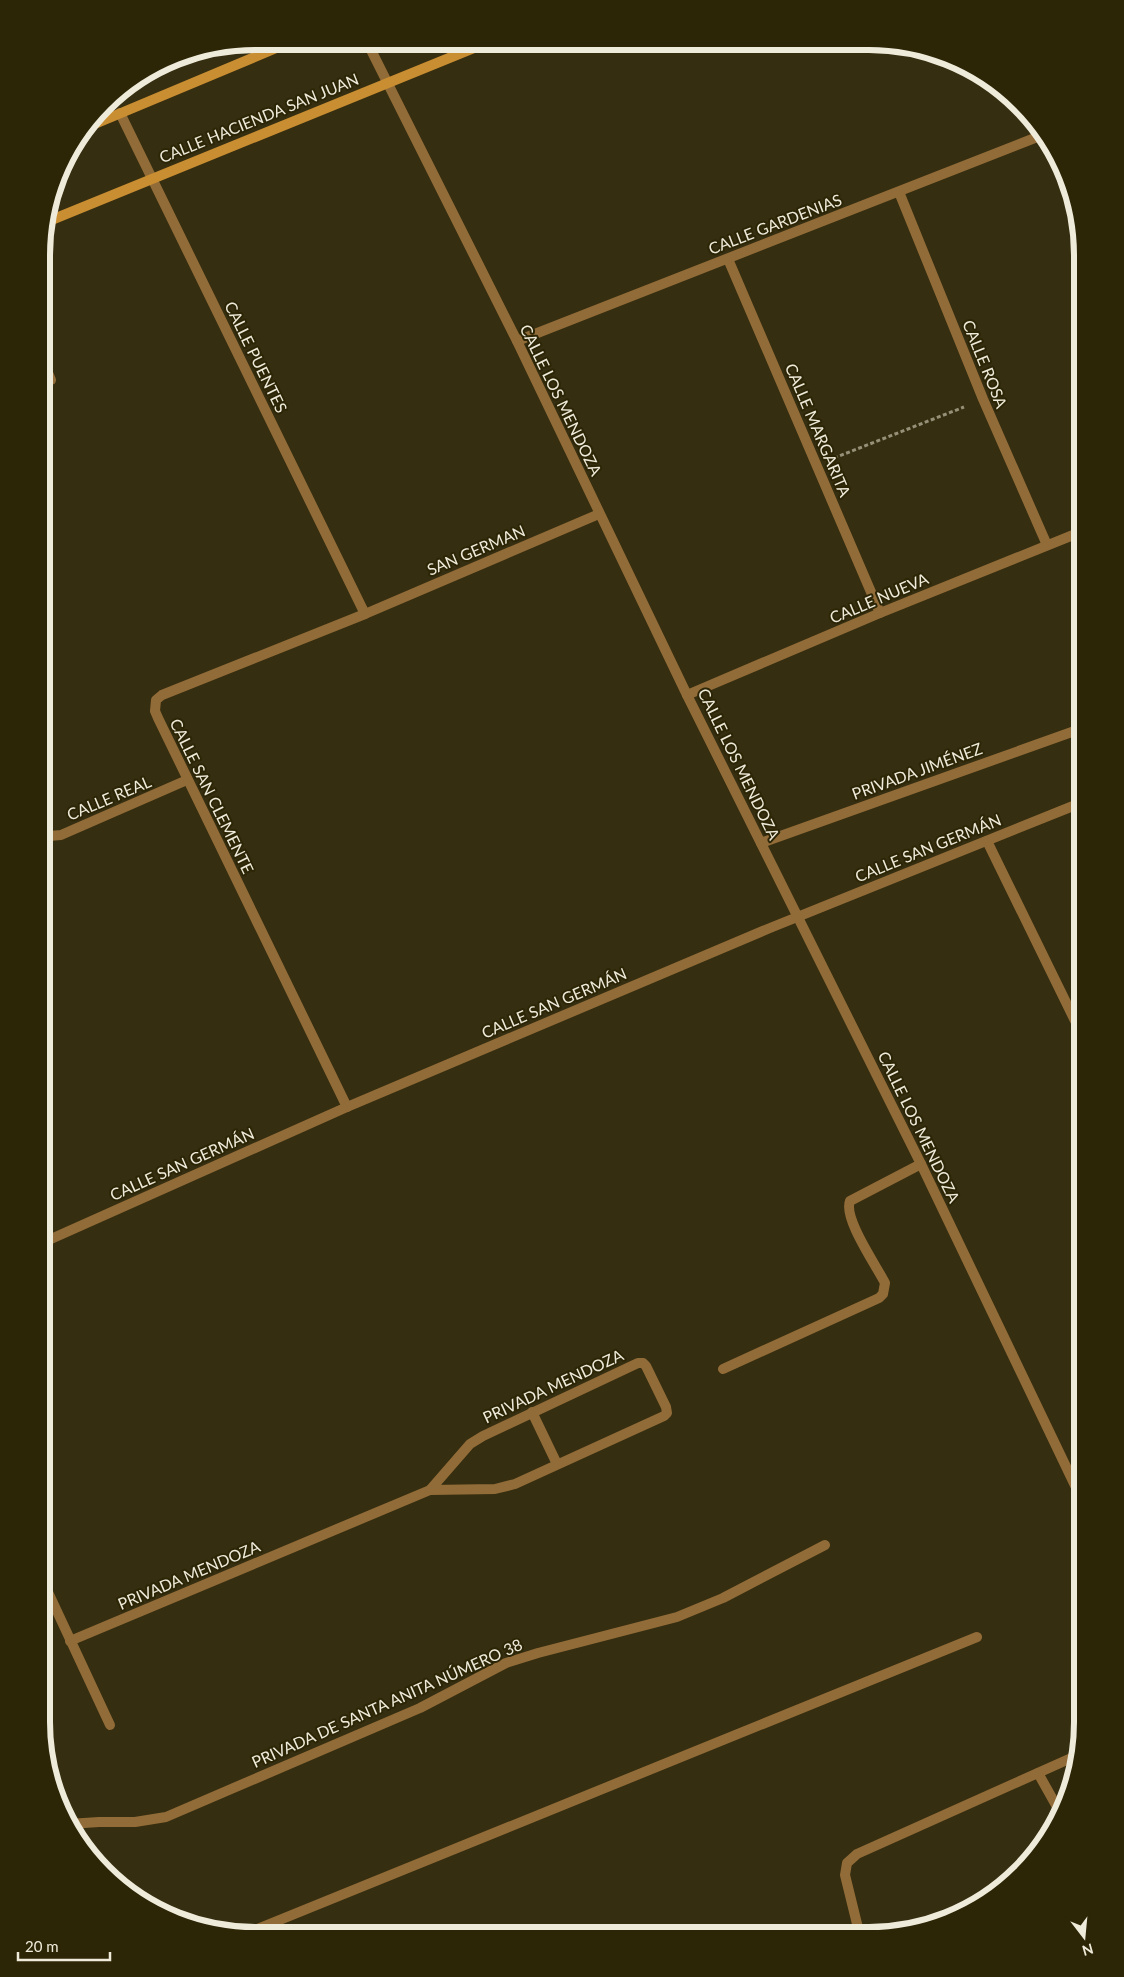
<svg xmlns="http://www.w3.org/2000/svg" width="1124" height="1977" viewBox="0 0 1124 1977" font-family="Lato,sans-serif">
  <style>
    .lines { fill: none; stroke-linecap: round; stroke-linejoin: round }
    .path { stroke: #969078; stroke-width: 3; stroke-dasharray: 4 2.5; stroke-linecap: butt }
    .lane { stroke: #926c38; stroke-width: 10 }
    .street { stroke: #926c38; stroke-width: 10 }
    .secondary { stroke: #ca8e32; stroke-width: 10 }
    .labels { text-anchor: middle; stroke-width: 4; stroke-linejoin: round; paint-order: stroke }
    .street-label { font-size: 16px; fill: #efebda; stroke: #2c2506 }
    .rim { fill: none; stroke: #efebda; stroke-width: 6 }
  </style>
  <rect width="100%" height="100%" fill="#362e10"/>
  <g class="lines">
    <!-- path -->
    <polyline class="path" points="834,458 964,407"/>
    <!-- lane -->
    <polyline class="lane" points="245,1934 977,1637"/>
    <!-- street -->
    <g class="street">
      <polyline points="367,42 517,341 687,695 921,1164 1082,1500"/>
      <polyline points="120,113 365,614"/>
      <polyline points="1044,133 1073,193"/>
      <polyline points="899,192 983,399 1047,545"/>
      <polyline points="728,259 880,613"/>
      <polyline points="517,341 1045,134"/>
      <polyline points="43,361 51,380"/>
      <polyline points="687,695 880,613 1083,531"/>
      <polyline points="42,832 49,836 61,835 187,780"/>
      <polyline points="987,841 1082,1035"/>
      <polyline points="761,843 1083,728"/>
      <polyline points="347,1107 158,718 155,711 156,700 162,695 365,614 599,514"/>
      <polyline points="42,1243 347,1107 770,928 1083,802"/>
      <polygon points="638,1363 643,1363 646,1366 666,1407 667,1413 664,1416 515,1484 495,1489 430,1490 470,1444 483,1436"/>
      <path d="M723,1369L879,1298L883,1294L885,1283C876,1265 843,1218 850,1201L921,1164"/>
      <polyline points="532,1412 557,1464"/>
      <polyline points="41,1577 110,1725"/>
      <polyline points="70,1641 430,1490"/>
      <polyline points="1038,1773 1061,1814"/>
      <polyline points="69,1824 99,1822 135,1822 166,1817 420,1708 506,1663 538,1653 677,1617 723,1598 825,1545"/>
      <polyline points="860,1936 845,1875 847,1863 857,1854 1078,1755"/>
    </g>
    <!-- secondary -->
    <g class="secondary">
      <polyline points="90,126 293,41"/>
      <polyline points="44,223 486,43"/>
    </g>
  </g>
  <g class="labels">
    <!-- street labels -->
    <g class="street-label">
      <text transform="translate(259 118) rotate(-22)" y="6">CALLE HACIENDA SAN JUAN</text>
      <text transform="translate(775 224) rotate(-21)" y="6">CALLE GARDENIAS</text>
      <text transform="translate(256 357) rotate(64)" y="6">CALLE PUENTES</text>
      <text transform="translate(985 364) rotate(68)" y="6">CALLE ROSA</text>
      <text transform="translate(561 400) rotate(64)" y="6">CALLE LOS MENDOZA</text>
      <text transform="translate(818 430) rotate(67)" y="6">CALLE MARGARITA</text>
      <text transform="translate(476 550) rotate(-23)" y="6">SAN GERMAN</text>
      <text transform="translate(879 598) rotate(-23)" y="6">CALLE NUEVA</text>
      <text transform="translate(739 764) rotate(64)" y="6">CALLE LOS MENDOZA</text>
      <text transform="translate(917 771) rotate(-20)" y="6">PRIVADA JIMÉNEZ</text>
      <text transform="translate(212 796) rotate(64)" y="6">CALLE SAN CLEMENTE</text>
      <text transform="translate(109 798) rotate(-23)" y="6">CALLE REAL</text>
      <text transform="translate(928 848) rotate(-22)" y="6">CALLE SAN GERMÁN</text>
      <text transform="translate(554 1003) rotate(-23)" y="6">CALLE SAN GERMÁN</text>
      <text transform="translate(919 1127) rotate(64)" y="6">CALLE LOS MENDOZA</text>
      <text transform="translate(182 1164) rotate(-24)" y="6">CALLE SAN GERMÁN</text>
      <text transform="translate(553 1386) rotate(-25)" y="6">PRIVADA MENDOZA</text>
      <text transform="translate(189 1575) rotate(-23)" y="6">PRIVADA MENDOZA</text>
      <text transform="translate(387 1703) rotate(-24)" y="6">PRIVADA DE SANTA ANITA NÚMERO 38</text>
    </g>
  </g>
  <!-- crop -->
  <path d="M0 0H1124V1977H0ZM255 50H869A205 205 0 0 1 1074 255V1722A205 205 0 0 1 869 1927H255A205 205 0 0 1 50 1722V255A205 205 0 0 1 255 50Z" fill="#2c2506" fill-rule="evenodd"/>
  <path class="rim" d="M255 50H869A205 205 0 0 1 1074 255V1722A205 205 0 0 1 869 1927H255A205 205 0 0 1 50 1722V255A205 205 0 0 1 255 50Z"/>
  <!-- north arrow -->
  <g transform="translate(1084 1937) rotate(164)" stroke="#2c2506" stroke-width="4" paint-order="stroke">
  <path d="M0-4L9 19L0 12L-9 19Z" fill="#efebda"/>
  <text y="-8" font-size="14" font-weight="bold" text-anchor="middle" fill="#efebda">N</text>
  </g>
  <!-- scale -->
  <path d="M18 1952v8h92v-8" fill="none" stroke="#efebda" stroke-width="2.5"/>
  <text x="25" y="1952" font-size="15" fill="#efebda" stroke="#2c2506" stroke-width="4" paint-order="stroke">20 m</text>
</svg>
